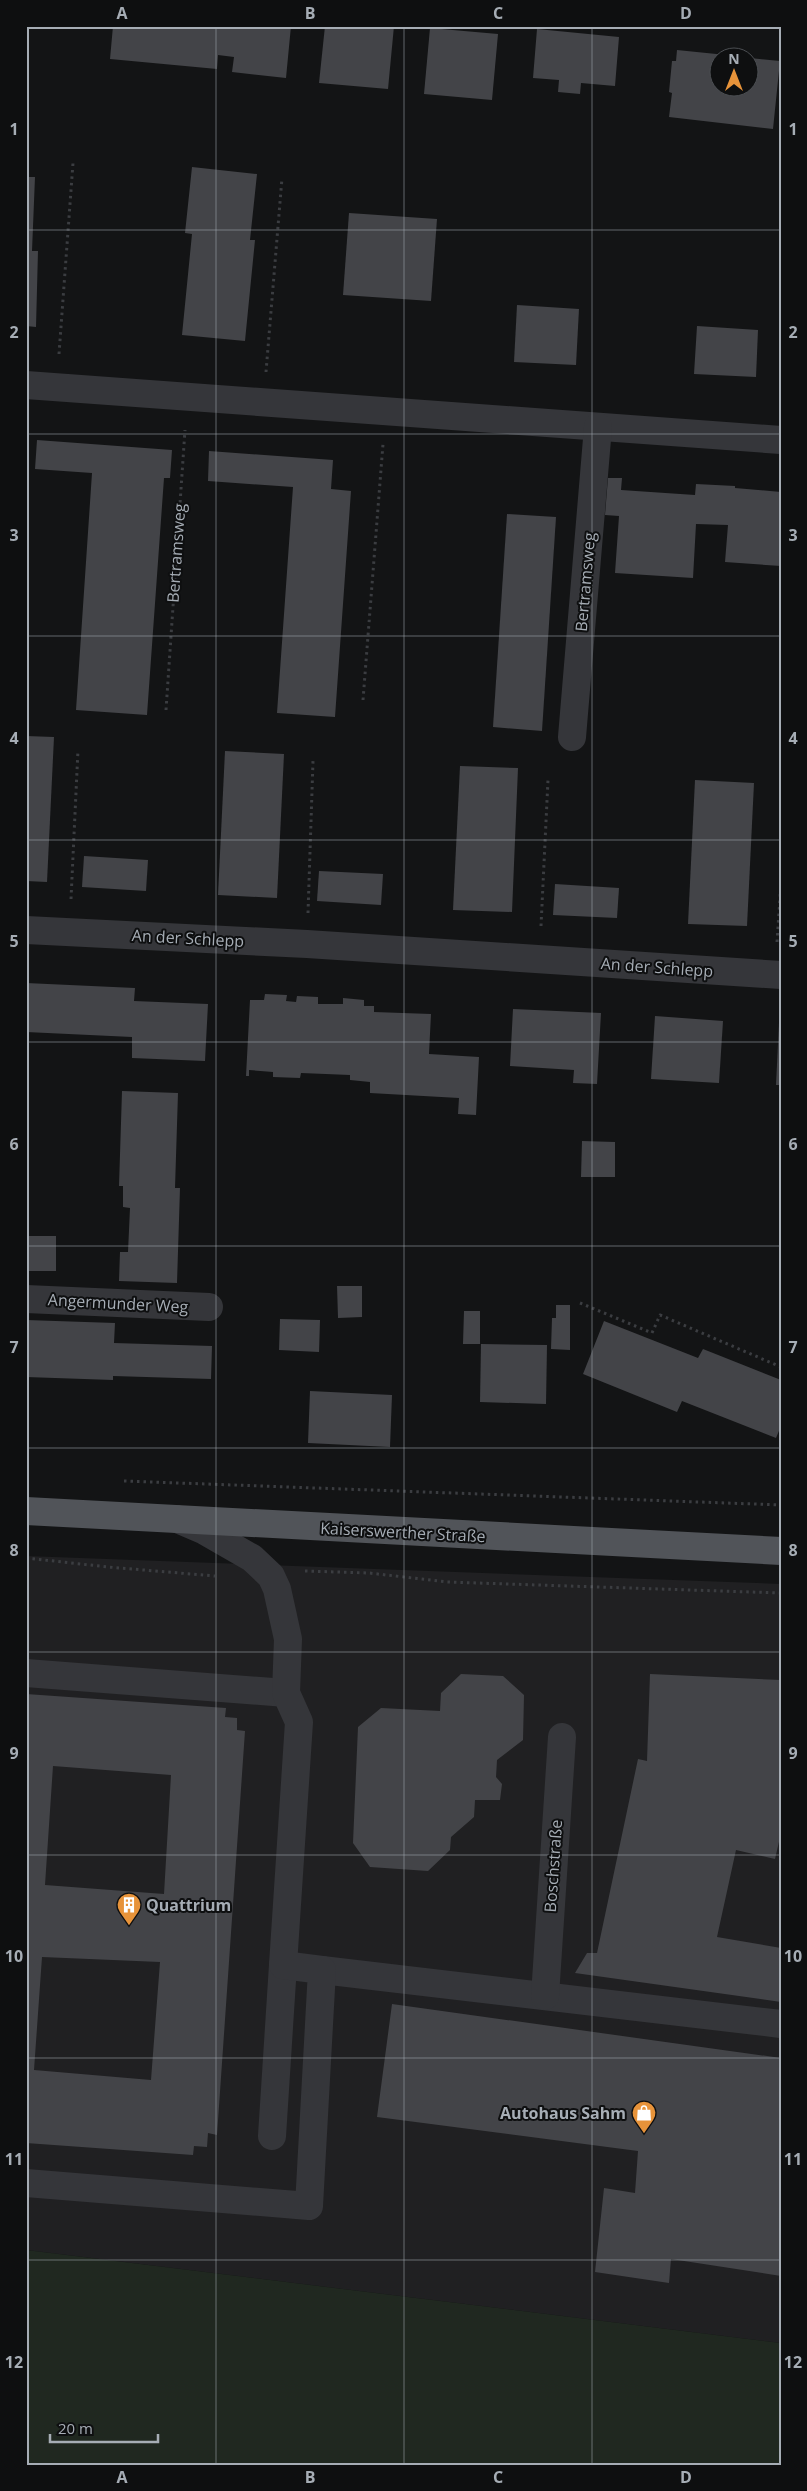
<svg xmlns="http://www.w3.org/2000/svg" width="807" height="2491" viewBox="0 0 807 2491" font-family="'Open Sans',sans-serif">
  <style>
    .built { fill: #202022 }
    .green { fill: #202820 }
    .building { fill: #434448; fill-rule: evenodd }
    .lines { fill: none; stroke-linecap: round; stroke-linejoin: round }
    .path { stroke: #3b3d41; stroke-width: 3; stroke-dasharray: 2.5 4; stroke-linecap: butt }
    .minor { stroke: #35363a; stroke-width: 28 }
    .major { stroke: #515459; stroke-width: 28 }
    .grid { fill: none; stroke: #a6adb5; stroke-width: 1; stroke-opacity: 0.55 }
    .labels { text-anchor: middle; stroke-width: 4; stroke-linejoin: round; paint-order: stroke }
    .street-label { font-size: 16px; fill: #a6adb5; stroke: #0e0f10 }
    .poi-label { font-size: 16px; font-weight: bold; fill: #a6adb5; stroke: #0e0f10; text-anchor: start }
    .neatline { fill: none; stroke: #a6adb5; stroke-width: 2 }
    .grid-label { font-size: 16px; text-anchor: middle; font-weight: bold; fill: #a6adb5 }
  </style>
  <rect width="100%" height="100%" fill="#131415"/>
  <!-- built -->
  <polygon class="built" points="26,1556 781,1584 781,2343 26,2250"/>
  <!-- green -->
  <polygon class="green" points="26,2250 781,2343 781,2465 26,2465"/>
  <!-- building -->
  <g class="building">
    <polygon points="113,26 291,26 286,78 232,72 234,57 218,55 217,69 110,59"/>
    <polygon points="325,26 394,26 388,89 319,83"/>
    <polygon points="430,28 498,34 492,100 424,94"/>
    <polygon points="537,29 619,37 615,86 581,83 580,94 558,92 559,80 533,78"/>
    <polygon points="677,50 736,56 720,58 720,88 750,88 750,58 780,61 773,129 669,117 672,93 669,92 672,61 676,61"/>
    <polygon points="192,167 257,174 250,240 255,240 245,341 182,335 192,234 185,233"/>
    <polygon points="26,177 35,177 32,251 38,251 36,327 26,326"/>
    <polygon points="349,213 437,219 431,301 343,295"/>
    <polygon points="517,305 579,309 576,365 514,362"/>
    <polygon points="697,326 758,330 756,377 694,374"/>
    <polygon points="37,440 172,450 170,478 164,478 147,715 76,710 92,473 35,469"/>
    <polygon points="209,451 333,460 331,489 351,491 335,717 277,713 293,487 208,481"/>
    <polygon points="608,478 622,478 621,490 695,495 696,484 735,486 735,488 781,492 781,566 725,562 728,525 696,524 693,578 615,573 619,516 605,515"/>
    <polygon points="507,514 556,517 542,731 493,727"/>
    <polygon points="26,736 54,737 47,882 26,881"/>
    <polygon points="225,751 284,754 277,898 218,895"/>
    <polygon points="460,766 518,768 512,912 453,910"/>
    <polygon points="695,780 754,783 747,926 688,924"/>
    <polygon points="84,856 148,860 146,891 82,887"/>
    <polygon points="319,871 383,874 381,905 317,901"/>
    <polygon points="555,884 619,888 617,918 553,915"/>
    <polygon points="26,983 135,988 134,1001 208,1004 205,1061 132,1058 132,1037 26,1032"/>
    <polygon points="265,994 287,995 286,1001 296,1002 297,996 318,997 318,1004 343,1004 343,998 364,1000 364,1006 374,1006 374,1012 431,1014 429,1054 479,1057 476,1115 458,1114 459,1098 370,1093 370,1082 350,1080 350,1075 301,1073 300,1078 273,1077 273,1072 249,1070 249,1076 246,1076 250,1000 264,1000"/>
    <polygon points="513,1009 601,1013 597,1084 573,1083 574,1070 510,1066"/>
    <polygon points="655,1016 723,1021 719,1083 651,1079"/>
    <polygon points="779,1023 781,1024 781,1085 776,1085"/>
    <polygon points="122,1091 178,1093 175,1188 180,1188 177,1283 119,1281 120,1252 128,1252 130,1208 123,1207 123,1186 119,1186"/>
    <polygon points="582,1141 615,1142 615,1177 581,1177"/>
    <rect x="26" y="1236" width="30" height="35"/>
    <polygon points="337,1286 362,1286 362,1317 338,1318"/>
    <polygon points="556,1305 570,1305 570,1350 551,1349 552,1318 556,1318"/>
    <polygon points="464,1311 480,1311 480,1344 463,1344"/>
    <polygon points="280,1319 320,1320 319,1352 279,1350"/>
    <polygon points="26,1320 115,1323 114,1343 212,1346 211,1379 113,1376 113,1380 26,1377"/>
    <polygon points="604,1321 698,1358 703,1349 781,1380 781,1426 776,1438 682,1401 677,1412 583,1374"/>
    <polygon points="481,1344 547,1345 546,1404 480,1402"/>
    <polygon points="310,1391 392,1395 390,1447 308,1443"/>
    <polygon points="461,1674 503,1676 524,1695 523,1740 497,1760 496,1777 502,1784 500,1800 475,1800 474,1817 451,1837 450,1850 428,1871 370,1867 353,1843 358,1727 381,1708 440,1711 441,1693"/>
    <polygon points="650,1674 781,1680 781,1833 775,1859 736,1850 717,1937 781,1948 781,2002 575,1973 587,1953 597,1953 638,1759 647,1761"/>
    <path d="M26,1694L226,1708L225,1717L237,1718V1730L245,1731L217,2135L208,2133L207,2147L194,2146L193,2155L26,2143ZM53,1766L171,1775L164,1894L45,1885ZM42,1957L160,1962L151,2080L34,2070Z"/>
    <polygon points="392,2004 781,2058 781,2276 671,2259 669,2283 595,2272 604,2188 635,2193 638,2151 377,2117"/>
  </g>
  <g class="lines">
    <!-- path -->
    <g class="path">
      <polyline points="59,354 73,163"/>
      <polyline points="266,372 282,178"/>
      <polyline points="363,700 383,444"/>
      <polyline points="166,710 185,430"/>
      <polyline points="71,899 78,750"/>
      <polyline points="308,913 313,761"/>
      <polyline points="541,926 548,780"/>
      <polyline points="777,942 781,883"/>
      <polyline points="580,1303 652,1333 660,1315 781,1367"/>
      <polyline points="124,1481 781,1505"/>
      <polyline points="26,1558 108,1567 215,1576"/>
      <polyline points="305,1571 369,1573 447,1582 781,1593"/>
    </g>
    <!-- minor -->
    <g class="minor">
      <polyline points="26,385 781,440"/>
      <polyline points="572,737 598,427"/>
      <polyline points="26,930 307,944 781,975"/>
      <polyline points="26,1299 209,1307"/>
      <polyline points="26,1673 286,1693"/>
      <polyline points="322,1970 781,2024"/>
      <polyline points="545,1996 562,1737"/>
      <polyline points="272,2136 283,1965"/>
      <polyline points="26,2183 309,2206 322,1970 283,1965 299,1722 286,1693 288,1639 277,1589 271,1576 252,1558 205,1531 177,1519"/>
    </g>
    <!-- major -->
    <polyline class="major" points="26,1511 781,1551"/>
  </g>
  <!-- grid -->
  <path class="grid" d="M216,26V2465M404,26V2465M592,26V2465M26,230H781M26,434H781M26,636H781M26,840H781M26,1042H781M26,1246H781M26,1448H781M26,1652H781M26,1855H781M26,2058H781M26,2260H781"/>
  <!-- icons -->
  <defs>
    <symbol id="building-pin" viewBox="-11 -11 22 30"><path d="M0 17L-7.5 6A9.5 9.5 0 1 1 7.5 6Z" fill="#e7933a" stroke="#0e0f10"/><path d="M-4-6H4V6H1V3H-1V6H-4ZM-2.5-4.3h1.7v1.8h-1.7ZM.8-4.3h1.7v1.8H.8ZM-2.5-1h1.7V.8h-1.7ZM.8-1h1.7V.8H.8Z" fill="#fff"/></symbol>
    <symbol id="shop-pin" viewBox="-11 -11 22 30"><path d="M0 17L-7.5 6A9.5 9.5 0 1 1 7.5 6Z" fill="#e7933a" stroke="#0e0f10"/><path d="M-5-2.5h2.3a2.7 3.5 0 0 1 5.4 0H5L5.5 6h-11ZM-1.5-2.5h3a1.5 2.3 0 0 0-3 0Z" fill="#fff"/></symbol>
  </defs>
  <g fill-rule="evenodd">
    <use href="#building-pin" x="115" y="1891" width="28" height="38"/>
    <use href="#shop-pin" x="630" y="2099" width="28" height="38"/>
  </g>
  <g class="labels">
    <!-- street labels -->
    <g class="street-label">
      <text transform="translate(176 553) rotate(-86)" y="6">Bertramsweg</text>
      <text transform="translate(585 582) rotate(-85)" y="6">Bertramsweg</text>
      <text transform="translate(188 938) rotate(3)" y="6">An der Schlepp</text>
      <text transform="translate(657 967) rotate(4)" y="6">An der Schlepp</text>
      <text transform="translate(118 1303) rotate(3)" y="6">Angermunder Weg</text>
      <text transform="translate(403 1532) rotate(3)" y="6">Kaiserswerther Straße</text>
      <text transform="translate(553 1866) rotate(-86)" y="6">Boschstraße</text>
    </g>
    <!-- poi labels -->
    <g class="poi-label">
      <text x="146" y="1911">Quattrium</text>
      <text x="626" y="2119" text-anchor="end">Autohaus Sahm</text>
    </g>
  </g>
  <!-- border -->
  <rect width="807" height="2491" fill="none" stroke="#0e0f10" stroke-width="55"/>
  <!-- north arrow -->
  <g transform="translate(734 72)"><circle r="24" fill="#0e0f10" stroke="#4b4e52"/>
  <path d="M0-4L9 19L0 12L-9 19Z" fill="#e7933a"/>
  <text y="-8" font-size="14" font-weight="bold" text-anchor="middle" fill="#a6adb5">N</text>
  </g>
  <!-- scale -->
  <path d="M50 2434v8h108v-8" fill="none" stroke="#a6adb5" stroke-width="2.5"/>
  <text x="58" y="2434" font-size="15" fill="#a6adb5" stroke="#0e0f10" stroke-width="4" paint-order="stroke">20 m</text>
  <rect x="28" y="28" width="752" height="2436" class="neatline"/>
  <g class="grid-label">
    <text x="122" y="19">A</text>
    <text x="310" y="19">B</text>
    <text x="498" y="19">C</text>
    <text x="686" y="19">D</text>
    <text x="14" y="135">1</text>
    <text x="793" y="135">1</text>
    <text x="14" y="338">2</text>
    <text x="793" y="338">2</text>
    <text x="14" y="541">3</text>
    <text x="793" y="541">3</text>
    <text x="14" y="744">4</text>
    <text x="793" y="744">4</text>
    <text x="14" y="947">5</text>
    <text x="793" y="947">5</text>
    <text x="14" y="1150">6</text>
    <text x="793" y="1150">6</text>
    <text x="14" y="1353">7</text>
    <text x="793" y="1353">7</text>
    <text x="14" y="1556">8</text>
    <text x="793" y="1556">8</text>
    <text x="14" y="1759">9</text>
    <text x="793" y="1759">9</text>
    <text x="14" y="1962">10</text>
    <text x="793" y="1962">10</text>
    <text x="14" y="2165">11</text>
    <text x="793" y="2165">11</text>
    <text x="14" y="2368">12</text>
    <text x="793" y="2368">12</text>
    <text x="122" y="2483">A</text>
    <text x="310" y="2483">B</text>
    <text x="498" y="2483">C</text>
    <text x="686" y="2483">D</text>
  </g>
</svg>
